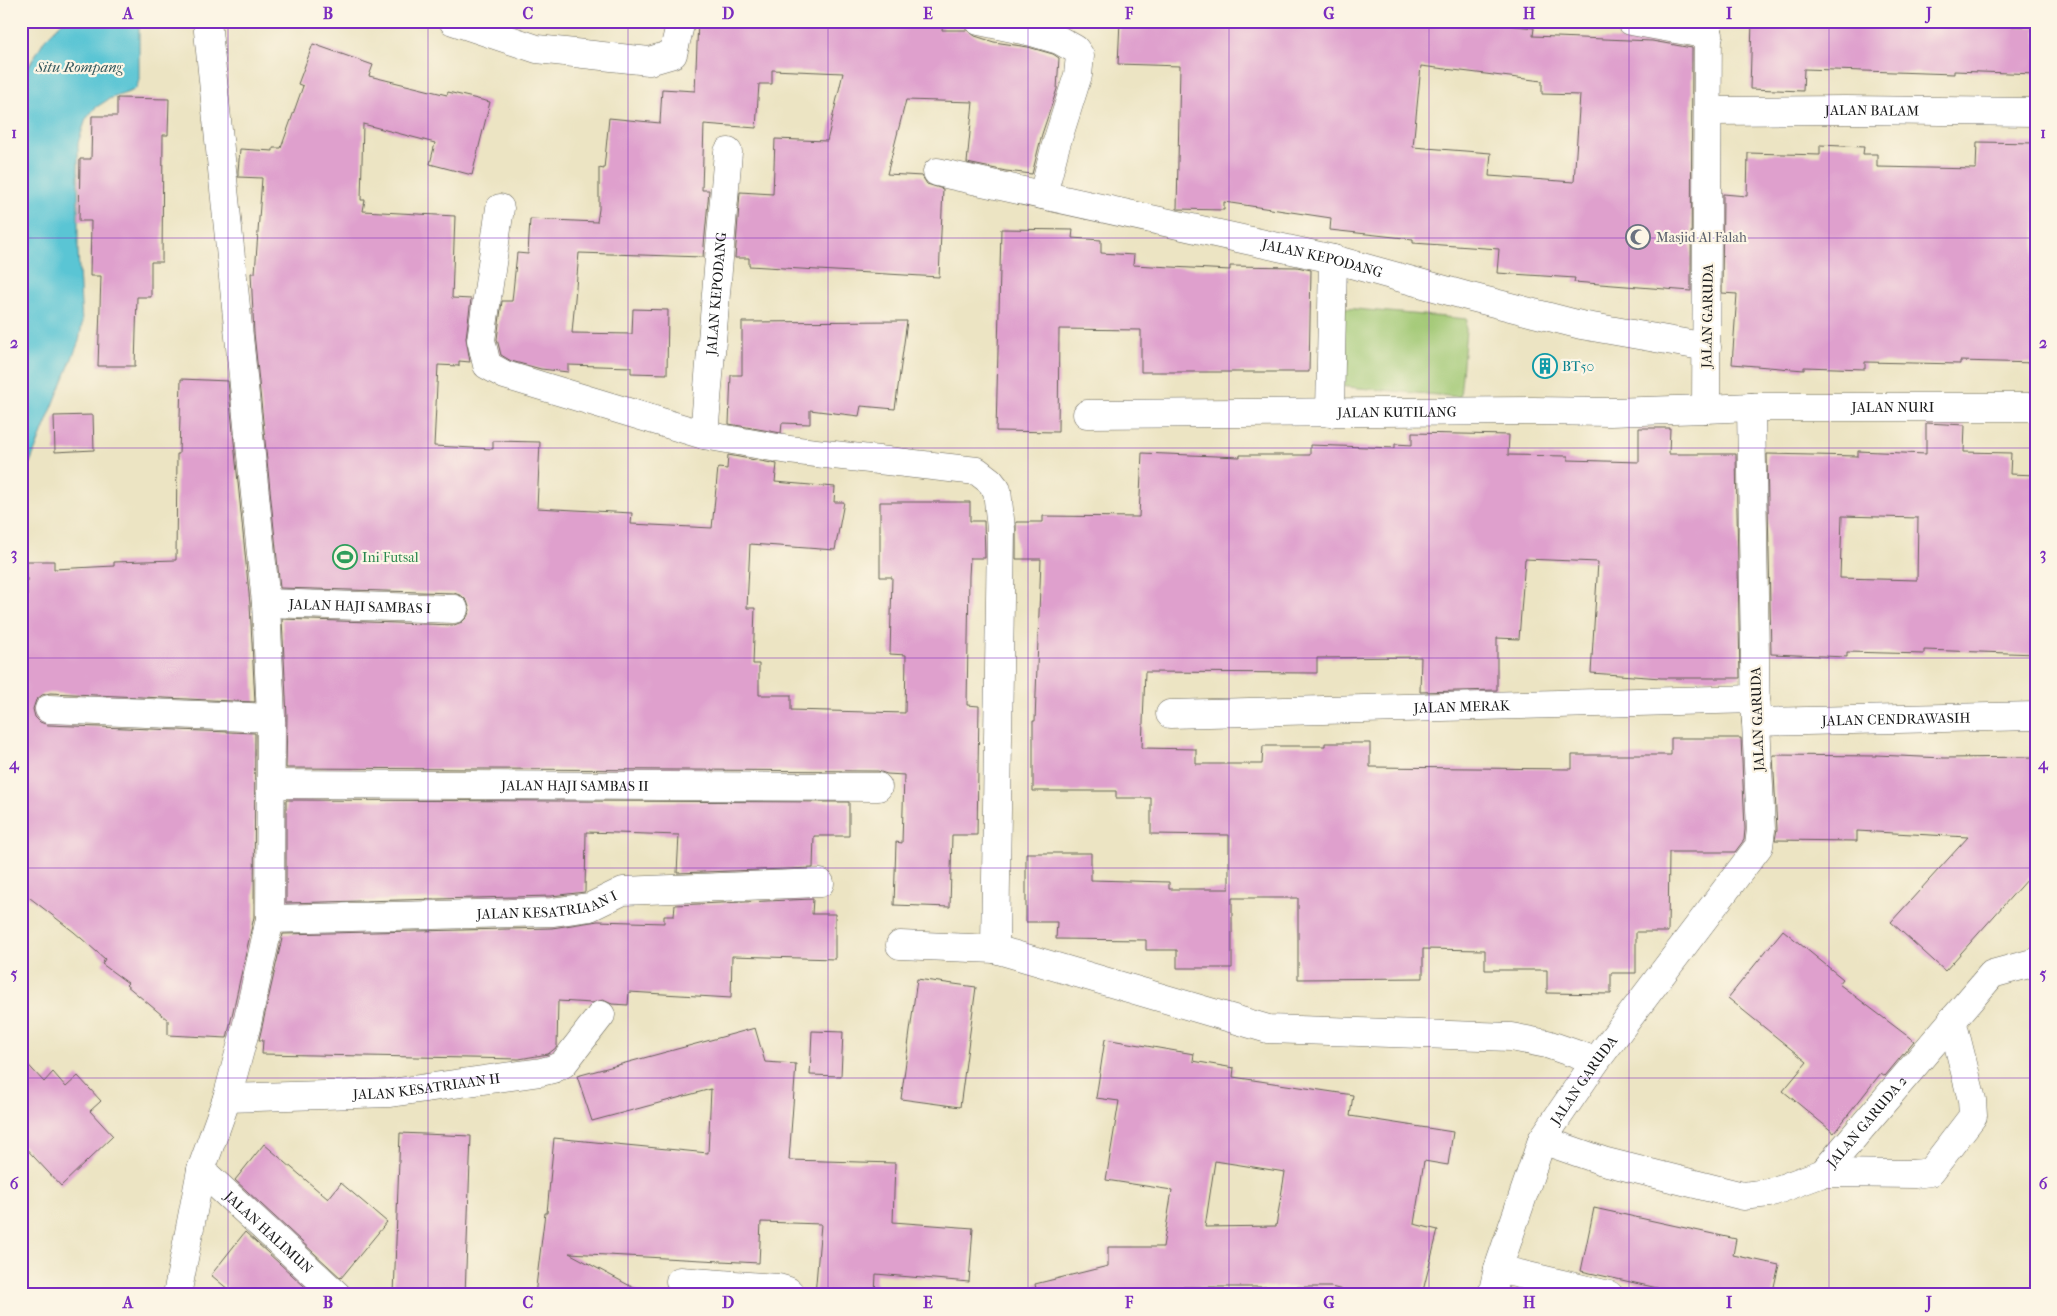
<svg xmlns="http://www.w3.org/2000/svg" width="2057" height="1316" viewBox="0 0 2057 1316" font-family="'IM FELL French Canon',serif">
  <style>
    .green { fill: #a0c873; stroke: #5e7248 }
    .water { fill: #5ac5d4; stroke: #3b7078 }
    .building { fill: #dfa0cd; fill-rule: evenodd }
    .lines { fill: none; stroke-linecap: round; stroke-linejoin: round }
    .street-casing { stroke: #656256; stroke-width: 29 }
    .street { stroke: #fff; stroke-width: 28 }
    .grid { fill: none; stroke: #7b2cbf; stroke-width: 1; stroke-opacity: 0.55 }
    .labels { text-anchor: middle; stroke-width: 4.5; stroke-linejoin: round; paint-order: stroke }
    .street-label { font-size: 14px; fill: #1c1c1c; stroke: #fcf5e5 }
    .worship-label { font-size: 14px; fill: #5b616d; stroke: #fcf5e5; text-anchor: start }
    .culture-label { font-size: 14px; fill: #0d838f; stroke: #fcf5e5; text-anchor: start }
    .leisure-label { font-size: 14px; fill: #27864d; stroke: #fcf5e5; text-anchor: start }
    .water-label { font-size: 15px; font-style: italic; fill: #32575c; stroke: #fcf5e5 }
    .neatline { fill: none; stroke: #7b2cbf; stroke-width: 2 }
    .grid-label { font-size: 16px; text-anchor: middle; font-weight: bold; fill: #7b2cbf }
  </style>
  <rect width="100%" height="100%" fill="#fcf5e5"/>
  <filter id="ink" filterUnits="userSpaceOnUse"><feTurbulence type="fractalNoise" baseFrequency=".02" numOctaves="2"/><feDisplacementMap in="SourceGraphic" scale="10" xChannelSelector="R" yChannelSelector="G"/><feConvolveMatrix kernelMatrix="1 2 1 2 8 2 1 2 1" color-interpolation-filters="sRGB"/></filter>
  <filter id="wash" filterUnits="userSpaceOnUse"><feTurbulence type="fractalNoise" baseFrequency=".0096" numOctaves="4" result="noise"/><feDisplacementMap in="SourceGraphic" scale="20" xChannelSelector="R" yChannelSelector="G"/><feGaussianBlur stdDeviation="1.12" result="paint"/><feColorMatrix in="noise" values="0 0 0 0 0 0 0 0 0 0 0 0 0 0 0 0 0 1.4 0 .05"/><feComposite in="paint" operator="in"/></filter>
  <g filter="url(#wash)">
    <rect width="100%" height="100%" fill="#ece4c3"/>
    <!-- green -->
    <polygon class="green" points="1344,308 1467,319 1460,397 1337,386"/>
    <!-- water -->
    <polygon class="water" points="63,21 139,21 139,79 137,87 132,91 109,99 95,108 86,119 78,143 78,252 82,324 79,341 21,485 21,79 45,39"/>
    <g id="blocks">
      <!-- building -->
      <g class="building">
        <polygon points="698,21 943,21 942,30 967,30 975,36 994,42 1028,47 1053,54 1059,58 1057,89 1042,134 1032,174 1006,171 967,163 973,102 906,100 887,174 922,176 927,184 943,189 939,277 749,266 749,258 735,258 740,192 773,194 775,139 827,141 843,73 772,70 772,84 759,84 756,128 704,124 702,190 709,190 703,257 579,253 572,333 632,334 633,309 668,310 667,374 631,373 631,367 568,365 568,372 541,369 511,361 501,355 497,339 502,301 512,301 517,253 528,254 530,219 597,222 599,209 599,168 604,169 609,118 660,123 662,89 695,91"/>
        <path d="M1120,21H1471L1534,28L1533,36L1652,41L1692,48L1691,291L1574,282L1575,278L1497,273L1499,249L1413,243V239L1330,230L1331,218L1224,202V210L1177,209L1180,66L1118,64ZM1421,66L1542,81V94L1580,95L1574,182L1489,176L1491,153L1413,147Z"/>
        <polygon points="1752,21 1955,21 1955,24 2036,27 2036,74 1954,71 1954,74 1804,69 1803,91 1750,89"/>
        <polygon points="313,44 373,65 369,76 447,95 448,92 490,102 472,175 430,164 435,143 363,124 361,200 365,200 363,211 455,216 452,298 471,299 466,338 470,362 459,361 459,366 438,365 434,446 493,449 493,441 540,442 537,508 632,513 631,524 712,528 718,468 727,469 728,455 777,464 775,482 835,487 834,502 844,502 835,550 750,544 747,608 755,608 753,664 759,664 759,695 791,695 791,710 905,713 906,655 890,654 892,577 880,577 880,502 970,502 970,521 984,521 985,558 970,558 969,576 967,705 979,706 977,835 952,835 950,907 894,905 896,842 902,843 904,775 887,774 878,771 286,768 287,717 282,619 454,625 462,622 467,617 470,610 467,601 462,596 454,593 280,588 254,333 251,273 255,273 262,178 238,177 238,171 240,149 273,151 273,148 281,148 303,86 298,84"/>
        <polygon points="117,98 169,99 168,135 163,135 162,262 151,262 151,297 137,297 135,366 98,366 101,276 90,276 91,221 79,221 80,159 91,159 92,116 117,116"/>
        <polygon points="1977,142 2036,143 2034,283 2036,283 2036,363 1960,361 1960,364 1865,362 1865,369 1804,367 1804,370 1732,364 1737,294 1722,293 1723,194 1747,196 1748,153 1820,155 1820,145 1864,147 1863,154 1877,154 1877,167 1976,169"/>
        <polygon points="1001,229 1073,230 1072,238 1101,240 1101,253 1134,255 1133,265 1230,270 1230,266 1297,267 1311,270 1309,372 1141,372 1141,330 1059,329 1058,432 996,431"/>
        <polygon points="907,321 895,409 861,406 859,416 810,410 810,424 782,423 781,433 729,424 731,375 742,375 742,322"/>
        <polygon points="181,379 228,381 250,604 255,702 50,693 42,695 36,700 33,709 35,717 40,722 48,725 255,733 254,917 227,1038 168,1035 168,1020 126,985 128,983 102,964 105,959 74,932 21,891 21,602 27,602 27,561 54,561 54,569 114,566 114,562 176,560 177,454 179,454"/>
        <polygon points="93,415 94,450 55,452 54,416"/>
        <path d="M1926,423L1965,425L1964,452L2011,453L2010,474L2036,475V654L1924,650V654L1847,652V657L1771,654L1767,454L1858,456V451L1926,454ZM1842,516L1918,518L1917,580L1840,578Z"/>
        <polygon points="1639,428 1670,428 1669,454 1736,454 1740,678 1661,678 1591,673 1598,562 1525,559 1519,639 1497,638 1497,690 1420,692 1421,657 1317,658 1317,673 1145,672 1142,748 1196,749 1196,764 1262,764 1263,746 1325,746 1325,743 1370,743 1370,767 1572,769 1572,755 1671,755 1671,738 1741,738 1745,829 1744,840 1735,852 1669,852 1668,932 1636,932 1636,973 1611,973 1611,994 1547,993 1547,970 1485,970 1485,950 1423,949 1423,978 1298,979 1298,898 1232,898 1232,968 1177,968 1177,950 1146,950 1146,940 1056,939 1057,922 1026,922 1026,853 1091,853 1091,880 1169,882 1169,889 1229,889 1229,835 1151,834 1151,798 1116,798 1116,791 1033,791 1033,721 1035,721 1041,559 1016,559 1016,522 1043,522 1043,516 1139,517 1142,453 1240,457 1240,455 1310,455 1310,445 1395,448 1395,444 1412,445 1412,433 1509,435 1508,455 1568,456 1568,460 1639,462"/>
        <polygon points="1773,755 1876,756 1876,755 1944,758 2035,757 2036,869 1945,971 1891,922 1968,837 1857,831 1857,841 1775,840 1777,829"/>
        <polygon points="286,800 849,802 849,836 814,836 813,868 677,873 679,835 586,832 585,892 551,896 286,903"/>
        <polygon points="813,899 812,914 835,914 835,959 732,956 731,998 629,992 628,1005 612,1004 603,1000 592,1003 558,1001 557,1047 548,1054 519,1059 262,1054 263,1040 259,1040 283,934 552,928 598,921 664,923 664,916 674,916 675,905"/>
        <polygon points="1783,930 1843,979 1839,984 1914,1041 1885,1076 1881,1073 1834,1133 1783,1091 1807,1062 1728,998"/>
        <polygon points="917,979 976,987 960,1107 901,1099"/>
        <polygon points="755,1028 765,1062 796,1064 789,1160 895,1163 893,1222 973,1228 969,1282 876,1274 875,1295 815,1295 821,1224 761,1222 759,1263 569,1253 647,1295 535,1295 545,1213 547,1213 554,1138 708,1153 711,1089 592,1121 577,1076"/>
        <polygon points="812,1031 843,1032 841,1076 810,1075"/>
        <path d="M1105,1039L1194,1054L1193,1061L1234,1068L1233,1077L1353,1095L1350,1116L1453,1132L1448,1165L1424,1161L1414,1224L1438,1230L1422,1295H1362L1331,1287H1178V1295H1037L1035,1284L1108,1266V1247H1163L1172,1190L1106,1180L1119,1101L1096,1098ZM1215,1161L1285,1172L1276,1226L1205,1227Z"/>
        <polygon points="21,1057 44,1082 53,1072 66,1087 78,1076 101,1101 90,1111 113,1136 61,1186 21,1143"/>
        <polygon points="400,1133 471,1136 465,1295 394,1295"/>
        <polygon points="264,1144 328,1199 341,1183 387,1222 341,1278 235,1180"/>
        <polygon points="1594,1208 1736,1239 1733,1255 1779,1265 1772,1295 1689,1295 1581,1271"/>
        <polygon points="245,1232 314,1295 235,1295 211,1275"/>
      </g>
    </g>
  </g>
  <g filter="url(#ink)">
    <use href="#blocks" fill-opacity="0" stroke="#656256" stroke-width="1"/>
    <g class="lines">
      <defs>
        <g id="street">
          <polyline points="453,21 537,49 649,61 673,54 681,21"/>
          <polyline points="979,21 1032,32 1059,40 1075,49 1080,56 1078,75 1055,148 1043,195"/>
          <polyline points="1631,21 1709,35"/>
          <path id="s1" d="M1708,21L1706,409L1751,407H2036"/>
          <path id="s2" d="M1708,111L1846,110L2036,112"/>
          <path id="s3" d="M937,172L1333,259L1467,296L1581,325L1707,347"/>
          <polyline points="500,208 481,340 487,365 505,375 704,435 789,450 977,471 990,481 997,490 1001,529 995,949 1268,1029 1511,1037 1547,1044 1596,1061"/>
          <polyline points="1330,413 1333,259"/>
          <path id="s4" d="M1087,414L1533,411L1610,412L1706,409"/>
          <path id="s5" d="M704,435L728,152"/>
          <path id="s6" d="M266,603L454,609"/>
          <polyline points="49,709 271,718"/>
          <path id="s7" d="M1170,714L1756,699"/>
          <path id="s8" d="M1756,722L2036,716"/>
          <path id="s9" d="M271,784L878,787"/>
          <path id="s10" d="M270,919L552,912L590,907L623,891L820,883"/>
          <polyline points="900,945 995,949"/>
          <path id="s11" d="M227,1098L390,1093L541,1072L553,1069L563,1064L601,1015"/>
          <path id="s12" d="M1542,1140L1603,1161L1743,1196L1769,1193L1823,1173L1992,974L2036,962"/>
          <path id="s13" d="M201,1170L337,1295"/>
          <polyline points="1823,1173 1915,1174 1930,1172 1973,1116 1972,1100 1952,1020"/>
          <polyline points="1498,1269 1609,1295"/>
          <polyline points="680,1281 778,1288 788,1291 792,1295"/>
          <polyline points="177,1295 201,1170 227,1098 246,1028 270,919 271,718 266,603 207,21"/>
          <path id="s14" d="M1492,1295L1498,1269L1542,1140L1596,1061L1759,846L1761,830L1756,722L1751,407"/>
        </g>
      </defs>
      <!-- street casing -->
      <use href="#street" class="street-casing"/>
      <!-- street -->
      <use href="#street" class="street"/>
    </g>
  </g>
  <!-- grid -->
  <path class="grid" d="M228,21V1295M428,21V1295M628,21V1295M828,21V1295M1028,21V1295M1229,21V1295M1429,21V1295M1629,21V1295M1829,21V1295M21,238H2036M21,448H2036M21,658H2036M21,868H2036M21,1078H2036"/>
  <!-- icons -->
  <defs>
    <symbol id="mosque-ring" viewBox="-11 -11 22 22"><circle r="9.5" fill="#fcf5e5" stroke="#6b7280" stroke-width="1.5"/><path d="M3.5-4.9A6 6 0 1 0 3.5 4.9A5 5 0 1 1 3.5-4.9Z" fill="#6b7280"/></symbol>
    <symbol id="building-ring" viewBox="-11 -11 22 22"><circle r="9.5" fill="#fcf5e5" stroke="#0f9aa8" stroke-width="1.5"/><path d="M-4-6H4V6H1V3H-1V6H-4ZM-2.5-4.3h1.7v1.8h-1.7ZM.8-4.3h1.7v1.8H.8ZM-2.5-1h1.7V.8h-1.7ZM.8-1h1.7V.8H.8Z" fill="#0f9aa8"/></symbol>
    <symbol id="stadium-ring" viewBox="-11 -11 22 22"><circle r="9.5" fill="#fcf5e5" stroke="#2e9e5b" stroke-width="1.5"/><path d="M0-5a6.5 5 0 1 0 0 10a6.5 5 0 1 0 0-10ZM-3.5-1.8h7v3.6h-7Z" fill="#2e9e5b"/></symbol>
  </defs>
  <g fill-rule="evenodd">
    <use href="#mosque-ring" x="1624" y="223" width="28" height="28"/>
    <use href="#building-ring" x="1531" y="352" width="28" height="28"/>
    <use href="#stadium-ring" x="331" y="543" width="28" height="28"/>
  </g>
  <g class="labels">
    <!-- street labels -->
    <g class="street-label">
      <text dy="5" stroke="none"><textPath href="#s2" startOffset="164">JALAN BALAM</textPath></text>
      <text dy="5" stroke="none"><textPath href="#s3" startOffset="395">JALAN KEPODANG</textPath></text>
      <text dy="5" stroke="none"><textPath href="#s5" startOffset="142">JALAN KEPODANG</textPath></text>
      <text transform="translate(1707 316) rotate(-89)" y="5">JALAN GARUDA</text>
      <text dy="5" stroke="none"><textPath href="#s1" startOffset="575">JALAN NURI</textPath></text>
      <text dy="5" stroke="none"><textPath href="#s4" startOffset="310">JALAN KUTILANG</textPath></text>
      <text dy="5" stroke="none"><textPath href="#s6" startOffset="94">JALAN HAJI SAMBAS I</textPath></text>
      <text dy="5" stroke="none"><textPath href="#s7" startOffset="292">JALAN MERAK</textPath></text>
      <text transform="translate(1757 719) rotate(-92)" y="5">JALAN GARUDA</text>
      <text dy="5" stroke="none"><textPath href="#s8" startOffset="140">JALAN CENDRAWASIH</textPath></text>
      <text dy="5" stroke="none"><textPath href="#s9" startOffset="304">JALAN HAJI SAMBAS II</textPath></text>
      <text dy="5" stroke="none"><textPath href="#s10" startOffset="278">JALAN KESATRIAAN I</textPath></text>
      <text dy="5" stroke="none"><textPath href="#s14" startOffset="236">JALAN GARUDA</textPath></text>
      <text dy="5" stroke="none"><textPath href="#s11" startOffset="200">JALAN KESATRIAAN II</textPath></text>
      <text dy="5" stroke="none"><textPath href="#s12" startOffset="360">JALAN GARUDA 2</textPath></text>
      <text dy="5" stroke="none"><textPath href="#s13" startOffset="92">JALAN HALIMUN</textPath></text>
    </g>
    <!-- worship labels -->
    <g class="worship-label">
      <text x="1656" y="242">Masjid Al Falah</text>
    </g>
    <!-- culture labels -->
    <g class="culture-label">
      <text x="1562" y="371">BT50</text>
    </g>
    <!-- leisure labels -->
    <g class="leisure-label">
      <text x="362" y="562">Ini Futsal</text>
    </g>
    <!-- water labels -->
    <g class="water-label">
      <text x="79" y="72">Situ Rompang</text>
    </g>
  </g>
  <!-- margin -->
  <rect width="2057" height="1316" fill="none" stroke="#fcf5e5" stroke-width="55"/>
  <rect x="28" y="28" width="2002" height="1260" class="neatline"/>
  <g class="grid-label">
    <text x="128" y="19">A</text>
    <text x="328" y="19">B</text>
    <text x="528" y="19">C</text>
    <text x="728" y="19">D</text>
    <text x="928" y="19">E</text>
    <text x="1129" y="19">F</text>
    <text x="1329" y="19">G</text>
    <text x="1529" y="19">H</text>
    <text x="1729" y="19">I</text>
    <text x="1929" y="19">J</text>
    <text x="14" y="138">1</text>
    <text x="2043" y="138">1</text>
    <text x="14" y="348">2</text>
    <text x="2043" y="348">2</text>
    <text x="14" y="559">3</text>
    <text x="2043" y="559">3</text>
    <text x="14" y="769">4</text>
    <text x="2043" y="769">4</text>
    <text x="14" y="979">5</text>
    <text x="2043" y="979">5</text>
    <text x="14" y="1189">6</text>
    <text x="2043" y="1189">6</text>
    <text x="128" y="1308">A</text>
    <text x="328" y="1308">B</text>
    <text x="528" y="1308">C</text>
    <text x="728" y="1308">D</text>
    <text x="928" y="1308">E</text>
    <text x="1129" y="1308">F</text>
    <text x="1329" y="1308">G</text>
    <text x="1529" y="1308">H</text>
    <text x="1729" y="1308">I</text>
    <text x="1929" y="1308">J</text>
  </g>
</svg>
